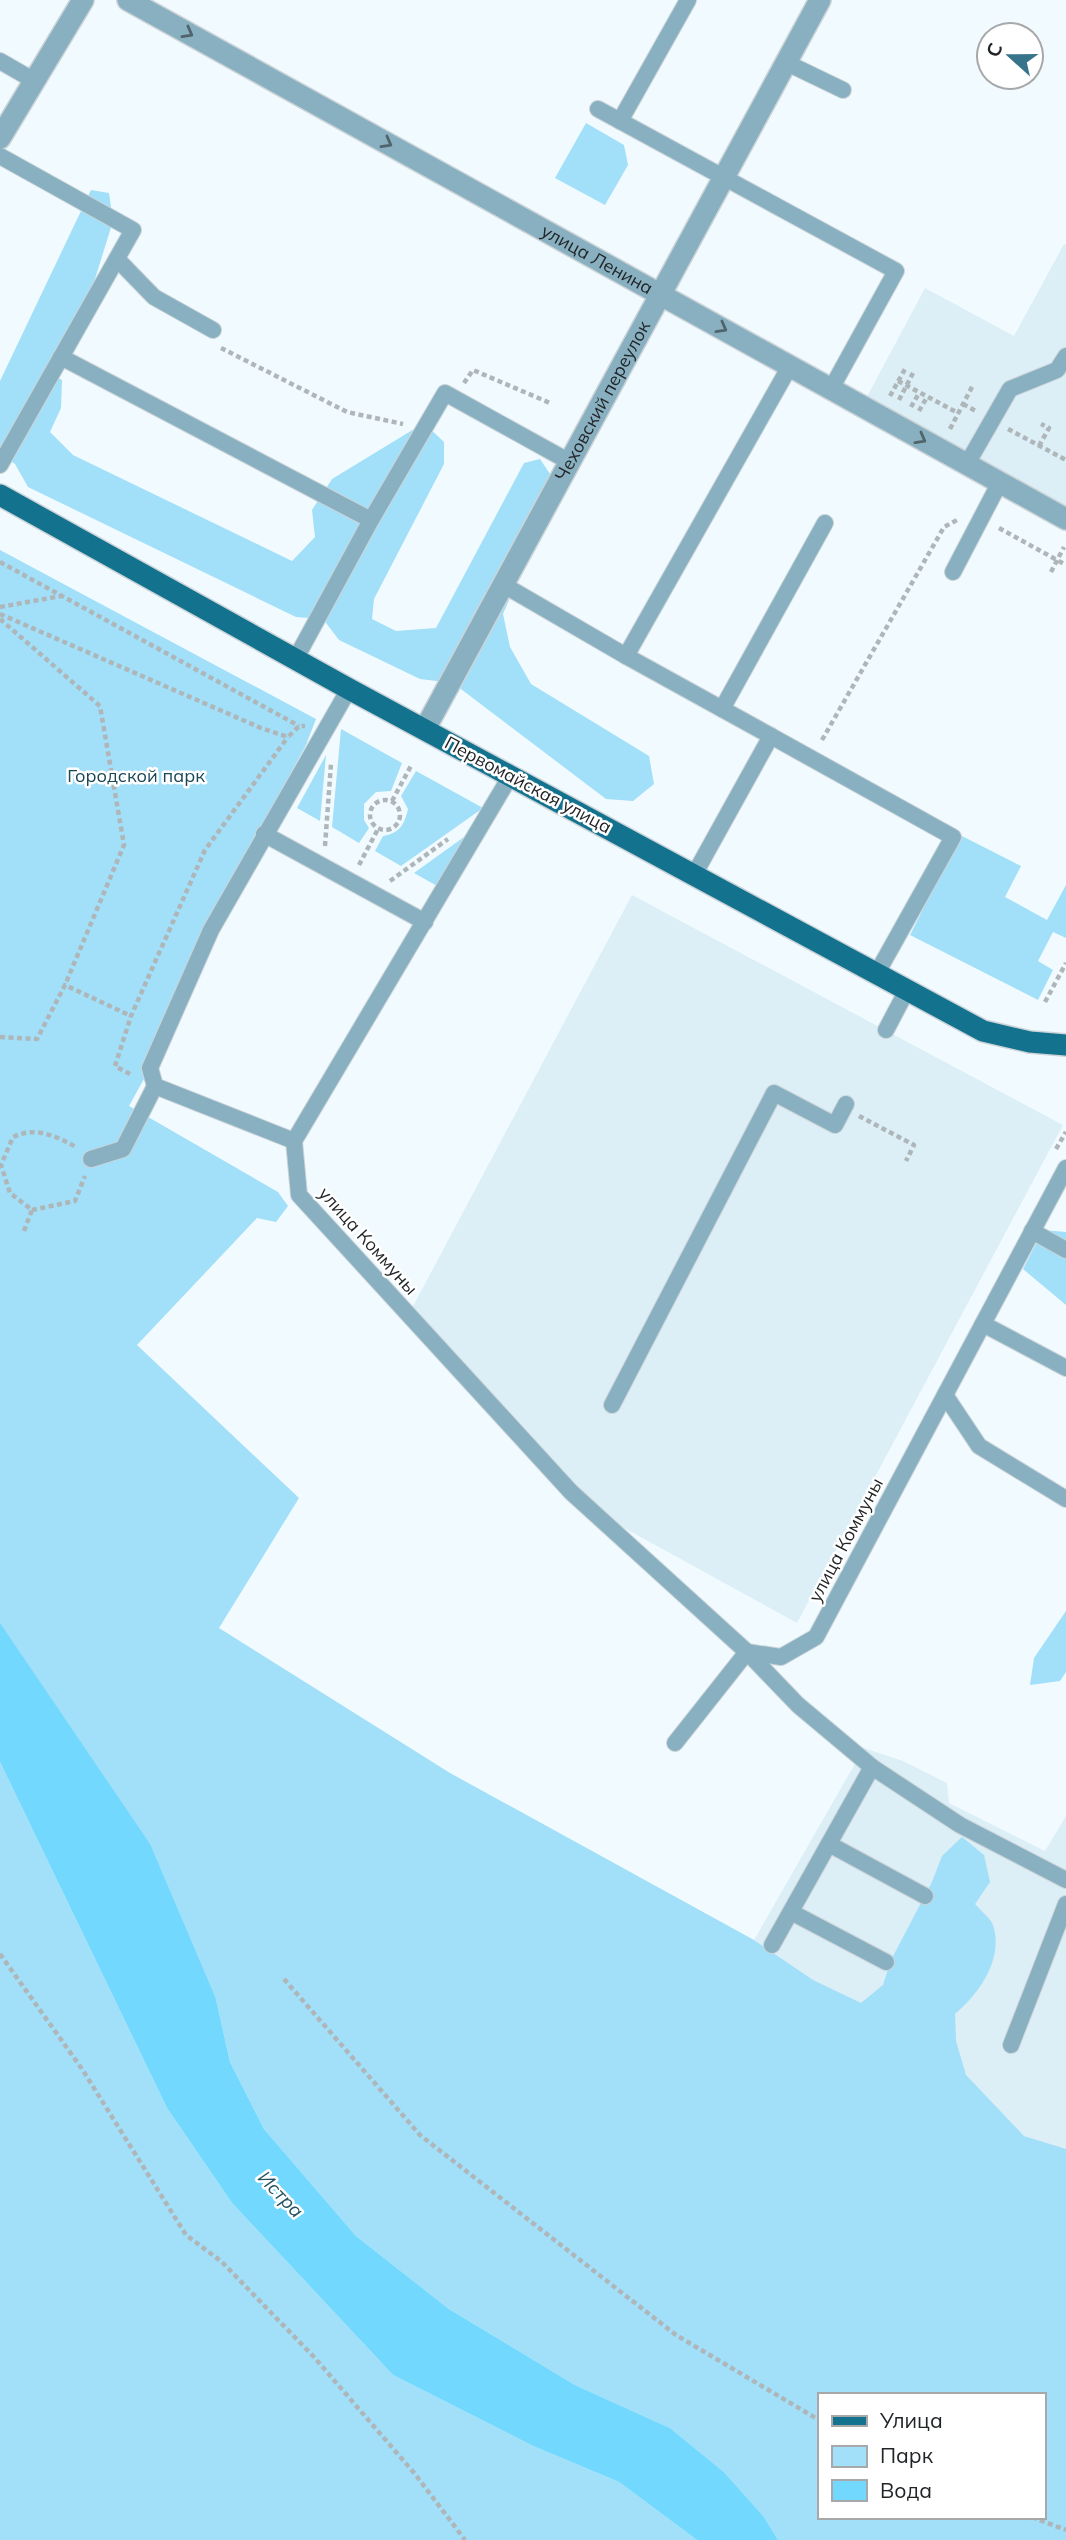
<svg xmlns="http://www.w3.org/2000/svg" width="1066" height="2540" viewBox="0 0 1066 2540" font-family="Mulish,sans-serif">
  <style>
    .built { fill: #dceef6 }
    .green { fill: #a2dff8; fill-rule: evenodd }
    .water { fill: #73d8fd }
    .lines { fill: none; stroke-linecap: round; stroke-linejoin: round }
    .lane-casing { stroke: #ccd4d8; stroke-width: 18 }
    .street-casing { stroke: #ccd4d8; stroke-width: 24 }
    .primary-casing { stroke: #ccd4d8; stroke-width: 24 }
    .path { stroke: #aeb6b9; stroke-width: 4.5; stroke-dasharray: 5 3.5; stroke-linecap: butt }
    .lane { stroke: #88b0c0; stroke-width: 16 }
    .street { stroke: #88b0c0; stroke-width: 21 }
    .primary { stroke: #13728e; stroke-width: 21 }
    .oneway { stroke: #50646c }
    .labels { text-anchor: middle; stroke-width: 5; stroke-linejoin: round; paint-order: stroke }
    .street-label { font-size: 18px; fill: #222527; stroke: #fff }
    .park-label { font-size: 18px; fill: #1b4857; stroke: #fff }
    .water-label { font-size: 19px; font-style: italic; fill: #265262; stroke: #fff }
  </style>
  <rect width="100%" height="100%" fill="#f1fbff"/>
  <!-- built -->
  <g class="built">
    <polygon points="1064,244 1066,245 1066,514 862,406 925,288 1014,336"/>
    <polygon points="632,895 1063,1125 797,1623 615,1523 561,1474 411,1310"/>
    <polygon points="864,1748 903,1761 947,1783 949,1803 1045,1851 1066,1816 1066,2150 1024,2136 754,1940"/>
  </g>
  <!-- green -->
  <g class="green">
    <polygon points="586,123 624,145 628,165 605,205 555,178"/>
    <polygon points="91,190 109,193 113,221 94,282 44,370 62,380 61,408 50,432 73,455 292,561 315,537 312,510 332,479 424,423 444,442 444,464 374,599 372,619 396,631 436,628 524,463 540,459 550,474 545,516 503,614 510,647 531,684 649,756 654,784 633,801 606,799 453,683 420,679 339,640 323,619 296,617 28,487 15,464 0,454 0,381"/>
    <path d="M0,550L316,719L306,745L211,920L150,1068L129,1106L278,1192L288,1206L276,1222L257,1218L137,1345L299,1498L219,1628L450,1773L754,1940L813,1980L861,2003L883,1985L891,1960L932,1882L942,1856L962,1837L984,1855L990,1882L975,1904C980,1910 990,1918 993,1925C1004,1959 979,1994 955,2014L956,2041L966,2075L1024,2136L1066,2149V2540H778L764,2517L724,2472L670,2428L575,2385L449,2309L356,2236L264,2129L230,2062L216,1999L0,1628ZM819,2395H1043V2517H819Z"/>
    <polygon points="341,729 402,763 391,791 376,792 364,804 364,820 369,828 359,843 332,827"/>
    <polygon points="326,755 320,821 297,808"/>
    <path d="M416,771L483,808L401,866L375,851L383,836C400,833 404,825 408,809L401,796Z"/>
    <polygon points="471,832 439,887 414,873"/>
    <polygon points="960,835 1021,866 1005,897 1047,920 1066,885 1066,938 1053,932 1038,961 1053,970 1038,1000 910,935"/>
    <polygon points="1043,1230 1066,1232 1066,1305 1023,1269"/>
    <polygon points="1066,1611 1066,1672 1060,1681 1030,1685 1034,1658"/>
    <polygon points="0,1762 167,2108 232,2203 393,2375 533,2446 619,2482 697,2540 0,2540"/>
  </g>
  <!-- water -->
  <polygon class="water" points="0,1623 150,1844 216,1999 230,2062 264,2129 356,2236 449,2309 575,2385 670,2428 724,2472 764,2517 778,2540 697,2540 619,2482 533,2446 393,2375 232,2203 167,2108 0,1762"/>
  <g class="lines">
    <defs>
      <g id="lane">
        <polyline points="0,61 33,80"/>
        <polyline points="787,63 843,90"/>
        <polyline points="598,109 896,271 831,389"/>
        <polyline points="620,121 688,0"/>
        <polyline points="0,156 133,230 0,465"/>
        <polyline points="117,259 154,297 213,330"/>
        <polyline points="61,357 371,520"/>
        <polyline points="967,464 1010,389 1057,370 1066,356"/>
        <polyline points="953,572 1000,482"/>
        <polyline points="502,584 626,656 790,366"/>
        <polyline points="626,656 771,736 694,875"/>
        <polyline points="295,660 371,520 445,393 568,461"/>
        <polyline points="722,709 825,523"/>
        <polyline points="771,736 953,837 877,973"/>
        <polyline points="511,775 294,1141 299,1195 571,1492 747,1652 798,1705 872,1767 960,1825 1066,1880"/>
        <polyline points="264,834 425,922"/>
        <polyline points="886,1030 907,990"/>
        <polyline points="294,1141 155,1086 150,1068 211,930 349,689"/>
        <polyline points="91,1159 123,1149 155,1086"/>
        <polyline points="1032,1231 1066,1250"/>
        <polyline points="983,1324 1066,1368"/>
        <polyline points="945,1395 979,1446 1066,1499"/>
        <polyline points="612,1405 774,1093 835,1125 846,1104"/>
        <polyline points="675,1743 747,1652 781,1657 816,1637 1066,1168"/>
        <polyline points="829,1844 925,1896"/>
        <polyline points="791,1912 886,1962"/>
        <polyline points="772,1945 872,1767"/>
        <polyline points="1011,2045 1066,1904"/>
      </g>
      <g id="street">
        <path id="s1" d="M128,0L1066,519"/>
        <polyline points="0,138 83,0"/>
        <path id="s2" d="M425,729L820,0"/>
      </g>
      <polyline id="primary" points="0,495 349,689 983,1031 1030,1042 1066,1045"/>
    </defs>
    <!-- lane casing -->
    <use href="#lane" class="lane-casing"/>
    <!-- street casing -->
    <use href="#street" class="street-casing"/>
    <!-- primary casing -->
    <use href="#primary" class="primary-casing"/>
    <!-- path -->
    <g class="path">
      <polyline points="221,348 347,412 403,424"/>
      <polyline points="898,381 958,413"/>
      <polyline points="464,383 473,370 550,403"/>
      <polyline points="890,396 905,369"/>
      <polyline points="899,400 913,373"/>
      <polyline points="963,404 976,411"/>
      <polyline points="911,407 919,393"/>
      <polyline points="919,411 927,397"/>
      <polyline points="950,429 973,385"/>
      <polyline points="1008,429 1066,460"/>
      <polyline points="1039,446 1049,428 1041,424"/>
      <polyline points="999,528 1066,565"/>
      <polyline points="0,562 299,726"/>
      <polyline points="1051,572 1064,547"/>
      <polyline points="0,607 61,596"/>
      <polyline points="0,614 261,728 288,737 299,726 305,726"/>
      <polyline points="0,619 100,706 124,845 65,985"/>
      <polyline points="822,740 944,527 957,520"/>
      <circle cx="385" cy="815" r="15"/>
      <polyline points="392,801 412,764"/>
      <polyline points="325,846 331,764"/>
      <polyline points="359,865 378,829"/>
      <polyline points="390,881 448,839"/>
      <polyline points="1045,1002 1066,963"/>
      <polyline points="0,1037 37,1039 65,985 131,1016"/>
      <polyline points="130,1074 115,1066 131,1016 205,850 288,737"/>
      <polyline points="859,1116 914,1145 906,1161"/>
      <polyline points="1056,1149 1066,1132"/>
      <polyline points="32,1210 75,1201 85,1176"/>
      <path d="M24,1231L32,1210L10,1193L1,1165L13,1137C35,1126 56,1136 76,1147"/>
      <polyline points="0,1954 82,2069 186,2235 222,2262 314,2357 415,2474 465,2540"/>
      <polyline points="284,1979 420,2135 676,2335 819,2420"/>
      <polyline points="1032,2517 1066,2530"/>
    </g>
    <!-- lane -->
    <use href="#lane" class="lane"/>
    <!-- street -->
    <use href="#street" class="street"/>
    <!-- primary -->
    <use href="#primary" class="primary"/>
  </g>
  <!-- one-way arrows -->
  <defs><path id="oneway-chevron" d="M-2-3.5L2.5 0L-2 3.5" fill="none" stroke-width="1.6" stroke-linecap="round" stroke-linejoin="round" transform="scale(1.75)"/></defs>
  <g class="oneway">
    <use href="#oneway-chevron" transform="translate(188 33) rotate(29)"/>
    <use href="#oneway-chevron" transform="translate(387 143) rotate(29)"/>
    <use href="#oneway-chevron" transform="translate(722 328) rotate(29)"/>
    <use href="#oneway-chevron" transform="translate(921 439) rotate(29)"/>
  </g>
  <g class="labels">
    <!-- street labels -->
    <g class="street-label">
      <text dy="6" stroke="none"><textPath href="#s1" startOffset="536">улица Ленина</textPath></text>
      <text dy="6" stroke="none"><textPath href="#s2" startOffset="373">Чеховский переулок</textPath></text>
      <text transform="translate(528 785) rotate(28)" y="6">Первомайская улица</text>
      <text transform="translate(368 1241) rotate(48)" y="6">улица Коммуны</text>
      <text transform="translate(846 1540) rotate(-62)" y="6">улица Коммуны</text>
    </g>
    <!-- park labels -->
    <g class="park-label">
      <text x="136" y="782">Городской парк</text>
    </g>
    <!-- water labels -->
    <g class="water-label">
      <text transform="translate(281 2194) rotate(46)" y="7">Истра</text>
    </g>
  </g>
  <!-- legend -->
  <rect x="818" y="2393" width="228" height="126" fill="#ffffff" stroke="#a7a8a9" stroke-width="2"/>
  <rect x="832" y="2416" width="35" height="10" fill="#13728e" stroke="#a7a8a9" stroke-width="2"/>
  <text x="880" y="2428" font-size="21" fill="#222527">Улица</text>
  <rect x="832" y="2446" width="35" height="21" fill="#a2dff8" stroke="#a7a8a9" stroke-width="2"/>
  <text x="880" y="2463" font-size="21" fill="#222527">Парк</text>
  <rect x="832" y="2480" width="35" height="21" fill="#73d8fd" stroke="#a7a8a9" stroke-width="2"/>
  <text x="880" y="2498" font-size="21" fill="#222527">Вода</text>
  <!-- north arrow -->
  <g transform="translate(1010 56) rotate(291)"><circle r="33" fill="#ffffff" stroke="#a7a8a9" stroke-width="2"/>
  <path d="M0-5L12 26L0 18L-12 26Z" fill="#37748b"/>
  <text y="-10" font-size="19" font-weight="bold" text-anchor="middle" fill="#222527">С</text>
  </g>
</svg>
